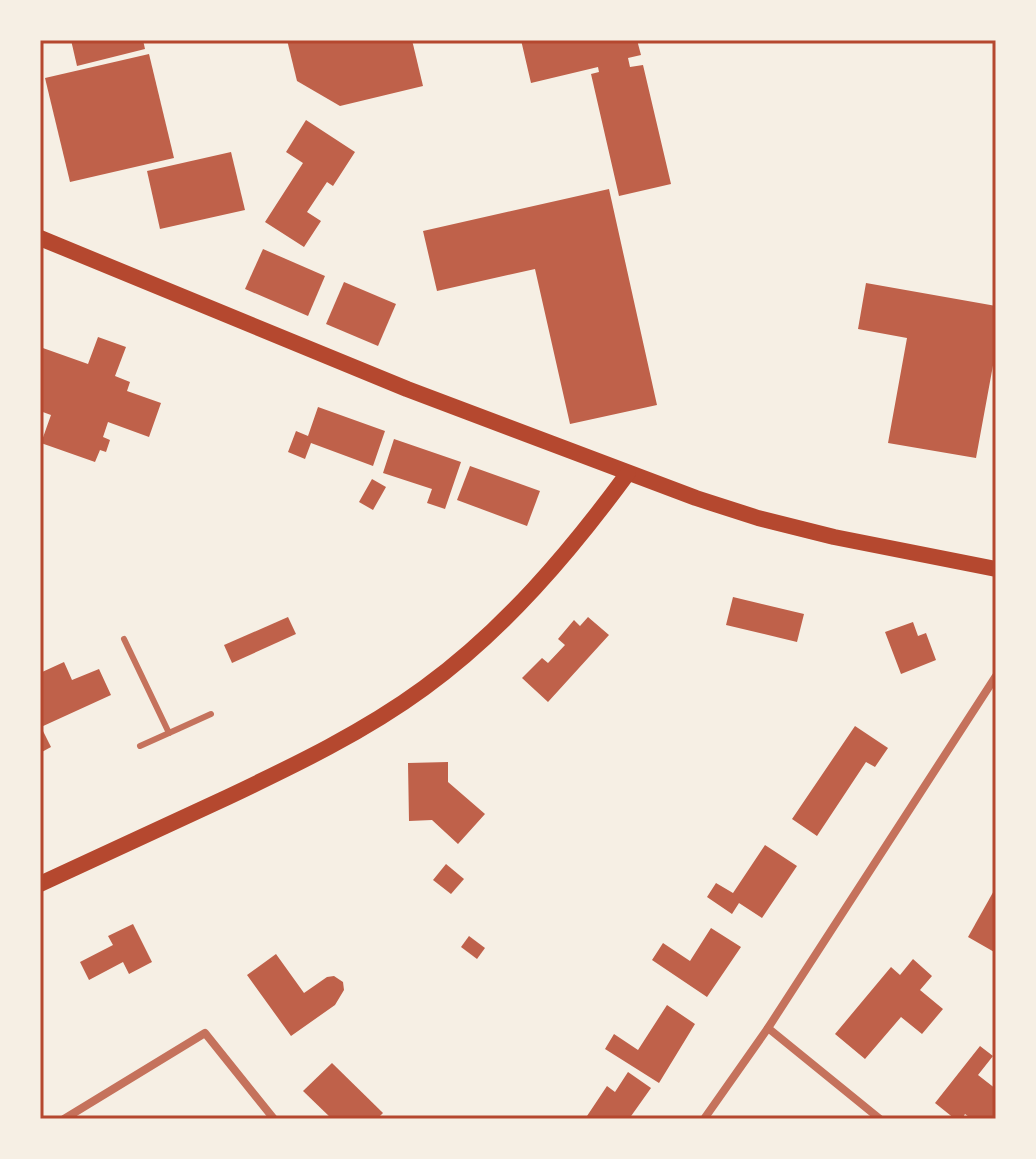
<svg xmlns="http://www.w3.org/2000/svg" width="1036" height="1159" viewBox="0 0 1036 1159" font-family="'Crimson Pro',serif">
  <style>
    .building { fill: #bf614a }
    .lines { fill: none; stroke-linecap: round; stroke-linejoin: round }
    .service { stroke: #c5725c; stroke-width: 6 }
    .minor { stroke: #c5725c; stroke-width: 8 }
    .secondary { stroke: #b5482f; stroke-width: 16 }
    .neatline { fill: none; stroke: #b5482f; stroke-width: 3 }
  </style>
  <rect width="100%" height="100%" fill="#f6efe4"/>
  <!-- building -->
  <g class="building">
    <polygon points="71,40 143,40 145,49 77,66"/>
    <polygon points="287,40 412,40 423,86 340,106 297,81"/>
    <polygon points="521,40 637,40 641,55 628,58 630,67 643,65 671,184 619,196 591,74 599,72 598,67 531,83"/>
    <polygon points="149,54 174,158 70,182 45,78"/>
    <polygon points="306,120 355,152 333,186 327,182 307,212 321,221 304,247 265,222 303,163 286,152"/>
    <polygon points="231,152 245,210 160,229 147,171"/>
    <polygon points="609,189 657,405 570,424 535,269 437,291 423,231"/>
    <polygon points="263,249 325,276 308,316 245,289"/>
    <polygon points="344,282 396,304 378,346 326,324"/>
    <polygon points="866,283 996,306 996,349 976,458 888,443 907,338 858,329"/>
    <polygon points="98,337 126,347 115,376 130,382 127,391 161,403 149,437 108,422 103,437 110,440 106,452 100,450 95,462 41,443 51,415 40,411 40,347 88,364"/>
    <polygon points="318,407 385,431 373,466 311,443 305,459 288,452 296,431 308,436"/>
    <polygon points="394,439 461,462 445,509 427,503 432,489 383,473"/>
    <polygon points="470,466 540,491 527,526 457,500"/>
    <polygon points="372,479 386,487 373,510 359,502"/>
    <polygon points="733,597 804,614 797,642 726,625"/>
    <polygon points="288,617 296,634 232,663 224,645"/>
    <polygon points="588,617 609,635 548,702 522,678 542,658 548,663 565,645 558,639 574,620 580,626"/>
    <polygon points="913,622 918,636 926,633 936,660 901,674 885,632"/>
    <polygon points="64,662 72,680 99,669 111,695 41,727 51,747 40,753 40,673"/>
    <polygon points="855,726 888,748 875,767 866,762 817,836 792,819"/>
    <polygon points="448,762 448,782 485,814 458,844 432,820 409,821 408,763"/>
    <polygon points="765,845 797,866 762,918 739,903 732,914 707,897 716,883 733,893"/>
    <polygon points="446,864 464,879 451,894 433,880"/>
    <polygon points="996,887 996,953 968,937"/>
    <polygon points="133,924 152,962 129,974 123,962 89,980 80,962 113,945 108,936"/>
    <polygon points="711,928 741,947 707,997 652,960 663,943 690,961"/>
    <polygon points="469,936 485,948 477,959 461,947"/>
    <polygon points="276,954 304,993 327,977 334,976 343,982 344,990 335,1005 291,1036 247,975"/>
    <polygon points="913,959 932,976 920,990 943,1009 922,1034 901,1017 865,1059 835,1034 891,967 900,975"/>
    <polygon points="667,1005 695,1024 659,1083 605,1049 614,1034 638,1050"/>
    <polygon points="980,1046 993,1056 978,1075 996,1089 996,1119 972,1119 965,1114 962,1119 955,1119 935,1103"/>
    <polygon points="332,1063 383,1113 377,1119 332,1119 303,1091"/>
    <polygon points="628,1072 651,1088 629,1119 585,1119 607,1086 615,1092"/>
  </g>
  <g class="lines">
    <!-- service -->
    <g class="service">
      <polyline points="124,639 169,733 140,746"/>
      <polyline points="169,733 211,714"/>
    </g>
    <!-- minor -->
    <g class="minor">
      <polyline points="768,1028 880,1119"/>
      <polyline points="64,1119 205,1033 274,1119"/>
      <polyline points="704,1119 768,1028 996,676"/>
    </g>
    <!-- secondary -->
    <g class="secondary">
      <polyline points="40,238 407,389 696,498 758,518 834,537 996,569"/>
      <path d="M40,884C103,855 165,826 228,797C295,765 364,732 424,688C504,630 570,552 628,473"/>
    </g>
  </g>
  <!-- border -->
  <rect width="1036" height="1159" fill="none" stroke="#f6efe4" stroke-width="84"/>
  <rect x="42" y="42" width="952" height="1075" class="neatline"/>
</svg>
